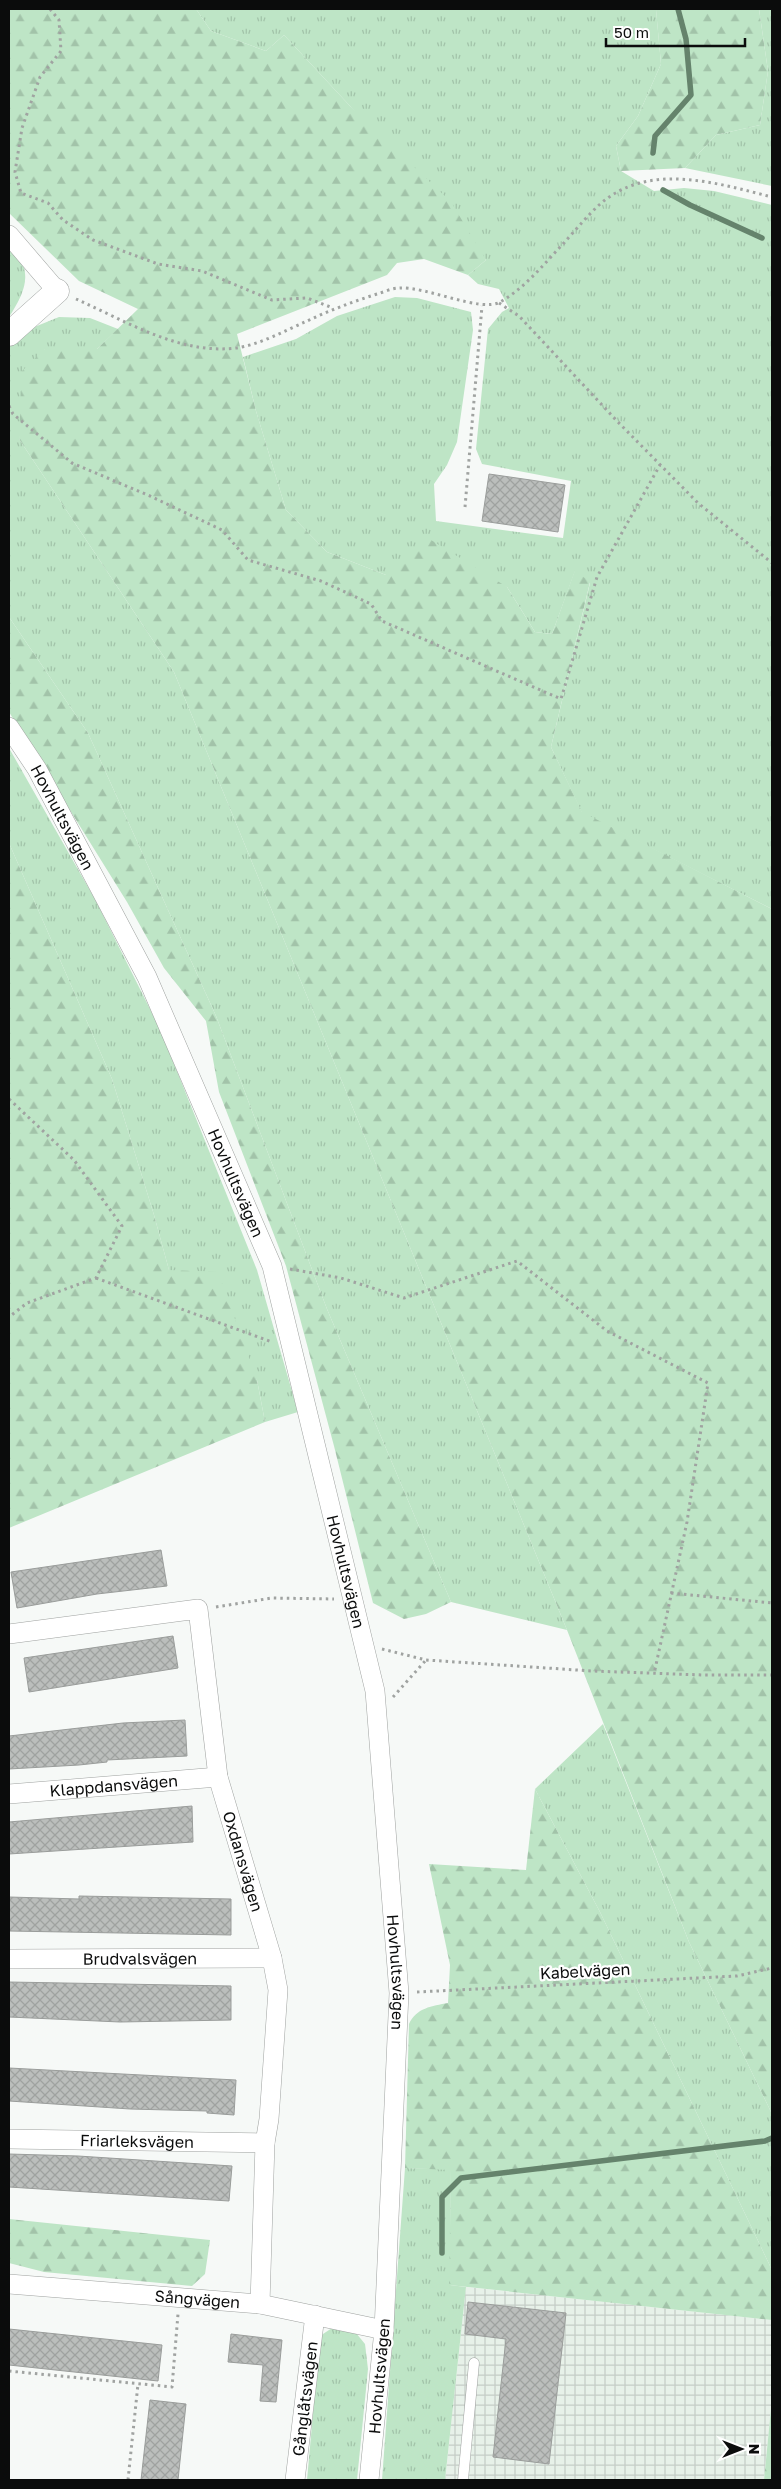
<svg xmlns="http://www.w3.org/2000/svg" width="781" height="2489" viewBox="0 0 781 2489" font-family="'Golos Text',sans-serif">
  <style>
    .industrial { fill: url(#industrial-grid) }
    .grass { fill: url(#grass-tufts) }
    .forest { fill: url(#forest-firs) }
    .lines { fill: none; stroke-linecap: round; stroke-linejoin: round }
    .stream { stroke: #65836c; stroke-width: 5.5 }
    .building { fill: url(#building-cross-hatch); stroke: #9a9d9b }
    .service-casing { stroke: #9fa2a0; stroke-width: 11 }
    .minor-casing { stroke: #9fa2a0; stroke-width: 20 }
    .tertiary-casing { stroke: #9fa2a0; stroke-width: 25 }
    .path { stroke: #a0a3a1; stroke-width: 3; stroke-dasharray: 2.5 4; stroke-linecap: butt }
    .service { stroke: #fff; stroke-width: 10 }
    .minor { stroke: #fff; stroke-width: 19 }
    .tertiary { stroke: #fff; stroke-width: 24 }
    .labels { text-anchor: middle; stroke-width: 4.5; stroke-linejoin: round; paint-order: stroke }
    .street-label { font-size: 16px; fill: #0b0c0c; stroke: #fff }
  </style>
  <defs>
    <pattern id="industrial-grid" width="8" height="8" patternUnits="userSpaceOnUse" patternTransform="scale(1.25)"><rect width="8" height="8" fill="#e7f1e9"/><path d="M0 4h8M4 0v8" fill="none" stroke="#c5cdc7"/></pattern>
    <pattern id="grass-tufts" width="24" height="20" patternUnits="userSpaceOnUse" patternTransform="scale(1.25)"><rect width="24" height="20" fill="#bee5c6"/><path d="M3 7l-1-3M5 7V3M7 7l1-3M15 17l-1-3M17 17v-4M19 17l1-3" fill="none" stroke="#a2c3a9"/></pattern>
    <pattern id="forest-firs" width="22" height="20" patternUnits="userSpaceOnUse" patternTransform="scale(1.25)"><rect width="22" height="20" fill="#bee5c6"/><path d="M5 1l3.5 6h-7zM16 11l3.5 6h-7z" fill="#a2c3a9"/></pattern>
    <pattern id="building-cross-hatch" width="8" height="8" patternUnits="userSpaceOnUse" patternTransform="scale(1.25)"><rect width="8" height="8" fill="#bbbebc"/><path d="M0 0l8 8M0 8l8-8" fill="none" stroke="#9fa2a0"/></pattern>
  </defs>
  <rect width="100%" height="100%" fill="#f6f9f7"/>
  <!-- industrial -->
  <polygon class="industrial" points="466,2287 772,2320 772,2398 764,2480 445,2480"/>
  <!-- grass -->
  <g class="grass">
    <polygon points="196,9 656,9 661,64 638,116 616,146 621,171 654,191 684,188 714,191 772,205 772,909 582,813 551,747 590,583 575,571 552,634 535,632 507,587 386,575 327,552 286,510 256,411 243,357 296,339 337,316 395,297 417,298 471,312 473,330 457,442 447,465 434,484 436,521 563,538 571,481 482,464 476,449 488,329 502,312 509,308 499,289 478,284 468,275 486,260 350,106 284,35 266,51 211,31"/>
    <polygon points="759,9 772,9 772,186 685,168 716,135 760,125 768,71"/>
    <path d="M9,244C34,270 27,289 9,317Z"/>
    <polygon points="59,317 90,318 118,329 97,349 45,349 19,439 174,672 567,1630 451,1602 327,1309 216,1016 88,733 9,617 9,346 27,330"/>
    <polygon points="9,748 96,901 160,1029 257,1270 298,1412 265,1422 257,1380 169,1270 154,1215 112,1079 9,843"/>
    <polygon points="603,1724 689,1942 772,2114 772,2270 600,1912 535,1789"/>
    <polygon points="405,2168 451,2169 450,2285 466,2287 445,2480 382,2480"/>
    <polygon points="332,2328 356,2333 365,2344 368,2369 357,2480 307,2480 320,2336"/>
  </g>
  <!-- forest -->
  <g class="forest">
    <polygon points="9,9 196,9 211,31 266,51 284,35 350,106 451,202 486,260 468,275 424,259 397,263 387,275 237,334 256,411 286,510 327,552 386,575 431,540 507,587 535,632 552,634 575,570 590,582 551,747 582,812 772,909 772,2114 689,1942 567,1630 174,672 19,439 22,371 45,349 97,349 138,309 79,281 9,213"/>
    <polygon points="654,9 759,9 768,71 760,125 716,135 685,168 621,171 616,146 638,116 661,64 656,10"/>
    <polygon points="9,617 88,733 216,1016 327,1309 451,1602 426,1614 404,1619 373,1603 334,1446 286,1266 219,1092 206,1021 164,968 127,902 9,712"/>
    <polygon points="9,843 112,1079 154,1215 169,1270 218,1272 257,1380 265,1422 9,1528"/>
    <path d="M535,1789L600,1912L772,2270V2320L449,2285L451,2170L405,2168L409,2024C416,2008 432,2006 448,2003L450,1965L429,1864L526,1870Z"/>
    <polygon points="9,2219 210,2240 205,2274 192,2286 44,2272 9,2263"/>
    <polygon points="772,2398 772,2480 764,2480"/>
  </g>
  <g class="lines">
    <!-- stream -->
    <g class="stream">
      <polyline points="653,153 655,136 691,95 686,39 678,9"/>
      <polyline points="663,190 690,205 762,238"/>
      <polyline points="442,2253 442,2197 461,2178 765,2141 772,2138"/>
    </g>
  </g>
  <!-- building -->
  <g class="building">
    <polygon points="489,474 565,485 558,532 482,521"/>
    <polygon points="161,1550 167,1586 97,1594 17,1608 11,1572"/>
    <polygon points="173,1636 178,1668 29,1692 24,1658"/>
    <polygon points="185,1720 187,1756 107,1760 107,1762 79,1765 9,1769 9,1736 123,1723"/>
    <polygon points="192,1806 193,1842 9,1854 9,1822"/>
    <polygon points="79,1896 231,1899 231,1935 9,1931 9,1897 79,1899"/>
    <polygon points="9,1982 231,1986 231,2020 120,2022 9,2017"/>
    <polygon points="9,2068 236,2080 234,2115 207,2113 207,2111 130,2109 9,2101"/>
    <polygon points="9,2154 78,2156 232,2166 229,2201 9,2187"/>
    <polygon points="468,2302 566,2313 549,2464 493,2457 506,2339 465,2334"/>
    <polygon points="9,2329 162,2345 158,2381 9,2365"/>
    <polygon points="231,2334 282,2340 276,2402 260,2401 263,2365 228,2362"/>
    <polygon points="150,2400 186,2404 178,2480 141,2480"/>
  </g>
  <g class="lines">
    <defs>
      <polyline id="service" points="463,2480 474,2363"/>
      <g id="minor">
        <polyline points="9,235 57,291"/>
        <path id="s1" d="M9,727L37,769L147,977L272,1266L375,1691L399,1993L384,2330L369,2480"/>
        <path id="s2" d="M9,1634L198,1609L218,1777L272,1958L278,1990L269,2119L265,2143L260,2304"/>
        <path id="s3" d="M9,1794L218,1777"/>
        <path id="s4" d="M9,1959L272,1958"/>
        <path id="s5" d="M9,2139L265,2143"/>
        <path id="s6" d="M9,2284L260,2304L384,2330"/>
        <path id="s7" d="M295,2480L315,2315"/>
      </g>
      <polyline id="tertiary" points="9,334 57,291"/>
    </defs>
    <!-- service casing -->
    <use href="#service" class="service-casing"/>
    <!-- minor casing -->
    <use href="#minor" class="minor-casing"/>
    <!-- tertiary casing -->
    <use href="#tertiary" class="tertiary-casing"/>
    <!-- path -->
    <g class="path">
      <polyline points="50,9 59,20 61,51 40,77 22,128 15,172 21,193 48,203 63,220 93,240 158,264 202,271 272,300 307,298 333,308"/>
      <path d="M76,299C126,321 180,355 236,348C259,345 284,331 305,322C328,311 352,302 377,294C384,292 392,288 399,288C426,286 481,313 500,302C525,288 543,265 562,245C574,232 586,217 599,205C648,161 716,183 772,197"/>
      <polyline points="499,303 519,316 617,421 698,503 772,563"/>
      <polyline points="9,406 13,414 72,463 150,496 222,530 248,560 321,581 371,604 382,621 561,699 597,577 660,465"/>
      <polyline points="465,507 482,306"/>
      <polyline points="9,1099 74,1160 122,1226 96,1278 27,1303 9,1317"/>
      <polyline points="290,1269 341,1278 404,1298 517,1261 607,1331 708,1383 687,1522 654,1674"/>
      <polyline points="96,1278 272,1342"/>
      <polyline points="671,1593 772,1603"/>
      <polyline points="216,1607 272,1598 334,1599"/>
      <polyline points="382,1649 426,1660 592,1671 703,1675 772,1675"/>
      <polyline points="393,1697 426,1660"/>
      <polyline points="417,1992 737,1976 772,1968"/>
      <polyline points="9,2371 172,2387 178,2314"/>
      <polyline points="128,2480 138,2384"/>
    </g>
    <!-- service -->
    <use href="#service" class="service"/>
    <!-- minor -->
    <use href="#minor" class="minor"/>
    <!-- tertiary -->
    <use href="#tertiary" class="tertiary"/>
  </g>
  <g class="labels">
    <!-- street labels -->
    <g class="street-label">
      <text dy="6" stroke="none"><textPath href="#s1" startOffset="105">Hovhultsvägen</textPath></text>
      <text dy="6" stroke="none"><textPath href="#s1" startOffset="510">Hovhultsvägen</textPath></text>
      <text dy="6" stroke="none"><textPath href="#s1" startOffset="915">Hovhultsvägen</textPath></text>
      <text dy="6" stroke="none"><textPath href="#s3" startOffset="105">Klappdansvägen</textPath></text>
      <text dy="6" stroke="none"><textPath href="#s2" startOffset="448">Oxdansvägen</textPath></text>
      <text dy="6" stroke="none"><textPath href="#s4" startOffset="131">Brudvalsvägen</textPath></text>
      <text transform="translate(585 1971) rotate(-3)" y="6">Kabelvägen</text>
      <text dy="6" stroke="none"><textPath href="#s1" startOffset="1320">Hovhultsvägen</textPath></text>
      <text dy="6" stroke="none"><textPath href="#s5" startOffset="128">Friarleksvägen</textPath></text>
      <text dy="6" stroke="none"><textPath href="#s6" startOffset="189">Sångvägen</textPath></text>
      <text transform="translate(379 2376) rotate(-85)" y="6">Hovhultsvägen</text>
      <text dy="6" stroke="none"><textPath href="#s7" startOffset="82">Gånglåtsvägen</textPath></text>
    </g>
  </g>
  <!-- border -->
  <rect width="781" height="2489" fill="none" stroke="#0b0c0c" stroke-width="20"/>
  <!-- north arrow -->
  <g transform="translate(741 2449) rotate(90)" stroke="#ffffff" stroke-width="4" paint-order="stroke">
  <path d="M0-4L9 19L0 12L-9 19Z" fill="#0b0c0c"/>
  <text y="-8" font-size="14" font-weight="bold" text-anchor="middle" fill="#0b0c0c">N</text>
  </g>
  <!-- scale -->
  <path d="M606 38v8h139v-8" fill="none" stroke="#0b0c0c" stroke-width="2.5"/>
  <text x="614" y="38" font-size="15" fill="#0b0c0c" stroke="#ffffff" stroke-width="4" paint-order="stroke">50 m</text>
</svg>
